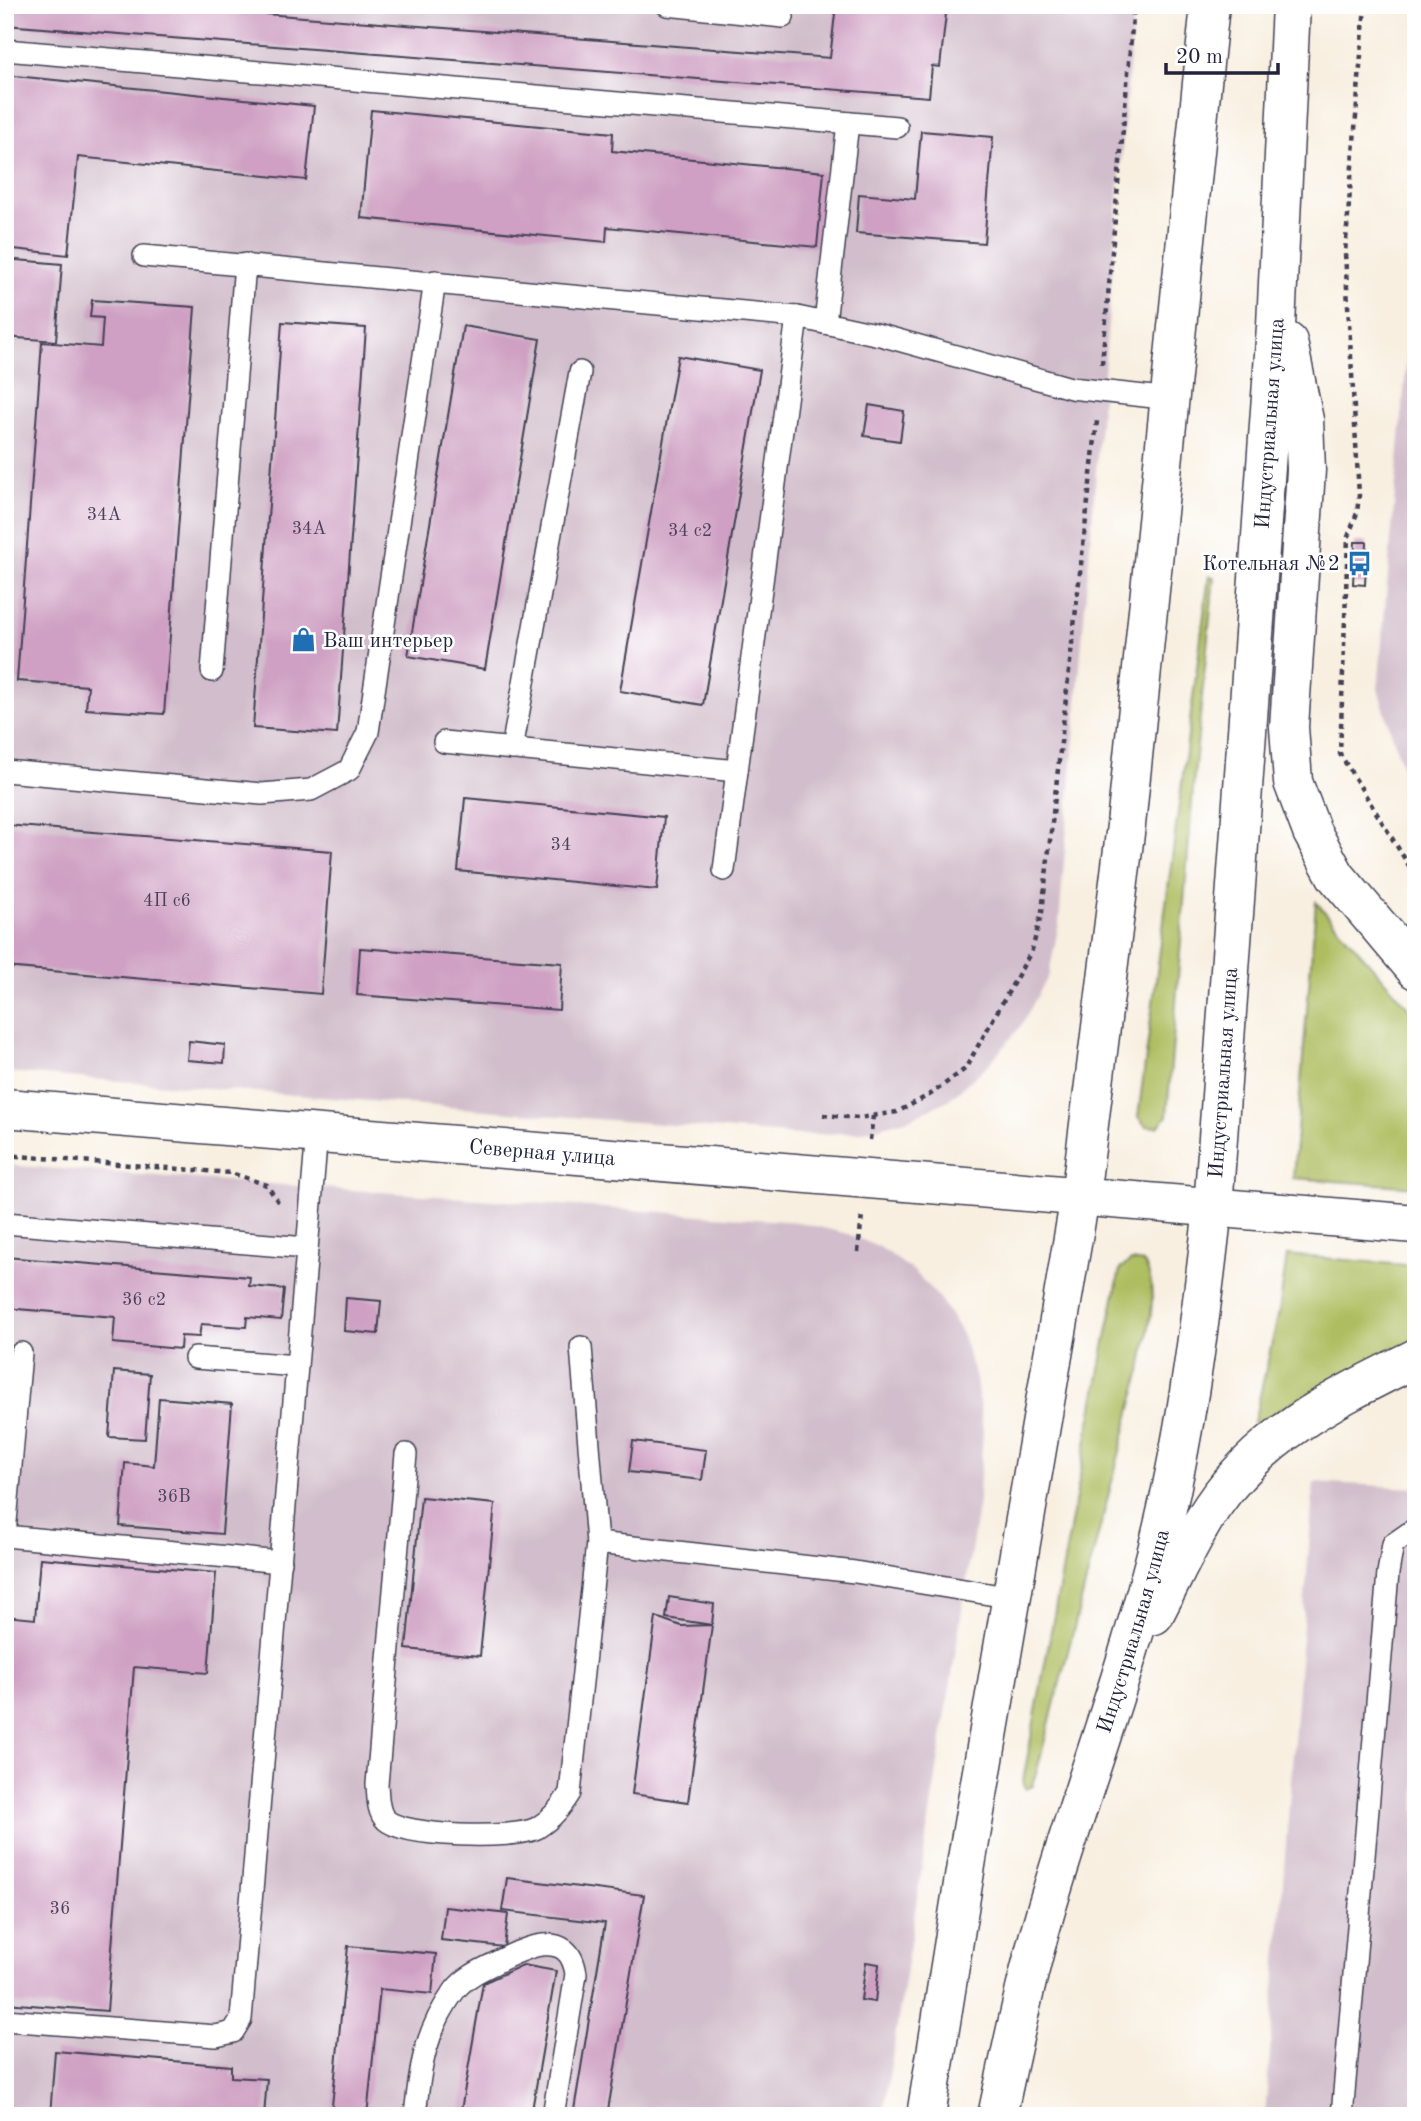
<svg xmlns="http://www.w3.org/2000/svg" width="1421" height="2121" viewBox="0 0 1421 2121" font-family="'Old Standard TT',serif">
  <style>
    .industrial { fill: #d1bdcb }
    .green { fill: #adbd5f; stroke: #68704d; stroke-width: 2 }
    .building { fill: #cfa0c3 }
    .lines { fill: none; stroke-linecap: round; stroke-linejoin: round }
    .service-casing { stroke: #424154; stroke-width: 24 }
    .secondary-casing { stroke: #424154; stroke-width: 41 }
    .primary-casing { stroke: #424154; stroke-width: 41 }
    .path { stroke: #424154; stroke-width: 4.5; stroke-dasharray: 5 5; stroke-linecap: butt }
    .service { stroke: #fff; stroke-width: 21 }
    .secondary { stroke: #fff; stroke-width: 38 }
    .primary { stroke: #fff; stroke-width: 38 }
    .labels { text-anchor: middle; stroke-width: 5; stroke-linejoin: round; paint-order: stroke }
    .number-label { font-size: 18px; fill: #4d425d }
    .street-label { font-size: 21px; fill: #22223b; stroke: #fff }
    .poi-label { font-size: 21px; fill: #22223b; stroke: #fff; text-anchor: end }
  </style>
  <rect width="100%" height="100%" fill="#fff"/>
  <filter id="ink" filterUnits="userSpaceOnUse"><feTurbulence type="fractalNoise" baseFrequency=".0143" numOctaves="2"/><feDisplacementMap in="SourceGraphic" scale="14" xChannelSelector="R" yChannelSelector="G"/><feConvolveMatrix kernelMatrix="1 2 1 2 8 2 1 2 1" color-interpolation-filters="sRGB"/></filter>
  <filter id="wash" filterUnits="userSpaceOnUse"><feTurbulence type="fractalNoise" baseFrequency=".00686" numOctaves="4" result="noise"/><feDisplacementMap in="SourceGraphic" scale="28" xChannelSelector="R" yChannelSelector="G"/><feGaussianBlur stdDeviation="1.57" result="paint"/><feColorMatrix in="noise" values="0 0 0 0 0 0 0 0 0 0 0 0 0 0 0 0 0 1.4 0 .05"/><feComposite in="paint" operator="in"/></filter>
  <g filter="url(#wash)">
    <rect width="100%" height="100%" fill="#f8efe0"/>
    <!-- industrial -->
    <g class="industrial">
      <polygon points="5,5 1134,5 1059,923 1049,975 1020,1027 989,1064 948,1100 909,1119 861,1132 799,1135 5,1072"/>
      <polygon points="1416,255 1416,812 1378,689"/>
      <polygon points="5,1165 798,1222 848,1234 881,1248 915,1272 939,1298 961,1332 976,1380 983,1431 978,1507 883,2116 5,2116"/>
      <polygon points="1314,1482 1416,1488 1416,2116 1265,2116"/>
    </g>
    <!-- green -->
    <g class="green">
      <polygon points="1209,576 1214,577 1194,777 1167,1116 1158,1127 1146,1126 1138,1117"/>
      <polygon points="1316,902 1416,1016 1416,1187 1293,1178"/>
      <polygon points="1287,1255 1416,1266 1416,1340 1291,1403 1253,1426 1279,1312"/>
      <path d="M1131,1261L1144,1263C1161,1291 1146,1339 1141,1370L1033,1786L1026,1789L1023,1781L1105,1342L1120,1269Z"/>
    </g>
    <g id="blocks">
      <!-- building -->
      <g class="building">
        <polygon points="5,5 150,5 830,58 836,5 947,5 940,67 932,66 929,97 5,25"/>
        <polygon points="5,75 314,106 306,180 78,157 68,255 5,248"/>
        <polygon points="371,110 613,133 612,151 824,172 817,247 607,227 606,242 361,218"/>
        <polygon points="921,131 993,137 984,243 856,233 859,194 915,199"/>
        <polygon points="5,259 62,264 56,341 5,337"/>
        <polygon points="92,300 195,307 164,714 86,709 88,686 17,681 42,342 101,347 103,318 90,317"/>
        <polygon points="282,322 366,328 337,734 253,728"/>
        <polygon points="463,326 540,339 485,669 408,656"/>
        <polygon points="678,356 760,370 703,705 620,691"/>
        <polygon points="869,405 904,411 900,441 864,436"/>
        <polygon points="1355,542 1367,542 1365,585 1353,584"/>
        <polygon points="465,798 664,817 657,890 458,871"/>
        <polygon points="5,825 332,851 321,994 5,967"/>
        <polygon points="360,948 562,963 559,1010 357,995"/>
        <polygon points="189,1041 225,1045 224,1063 187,1060"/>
        <polygon points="5,1257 250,1277 249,1286 284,1289 281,1320 247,1317 246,1327 201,1324 199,1337 181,1336 180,1349 113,1343 115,1317 5,1308"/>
        <polygon points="346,1298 381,1301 378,1334 344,1331"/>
        <polygon points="114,1371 150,1374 145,1439 109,1437"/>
        <polygon points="159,1398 232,1404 222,1534 120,1526 125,1463 154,1466"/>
        <polygon points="633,1441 706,1450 702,1480 629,1472"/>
        <polygon points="421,1497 495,1504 480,1656 406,1649"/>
        <polygon points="40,1558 216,1573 208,1673 134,1667 107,2011 5,2003 5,1616 35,1619"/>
        <polygon points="669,1597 714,1604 712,1625 666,1618"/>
        <polygon points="656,1617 681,1626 712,1625 688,1802 632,1794"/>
        <polygon points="507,1878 644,1895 607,2116 573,2116 605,1923 502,1911"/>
        <polygon points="445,1907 508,1914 504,1947 441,1940"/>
        <polygon points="348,1946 436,1954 432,1994 380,1989 367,2116 331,2116"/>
        <polygon points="866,1962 879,1964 875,2002 861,2000"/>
        <polygon points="523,1965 556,1971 531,2116 460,2116 483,1983"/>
        <polygon points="55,2051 231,2066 231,2077 267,2079 264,2116 50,2116"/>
      </g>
    </g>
  </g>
  <g filter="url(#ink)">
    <use href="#blocks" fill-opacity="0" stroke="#424154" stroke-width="2"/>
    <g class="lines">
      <defs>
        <g id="service">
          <polyline points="667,5 783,17"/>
          <polyline points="5,50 897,127"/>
          <polyline points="144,256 797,317 880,335 1071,388 1172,399"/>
          <polyline points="825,323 848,123"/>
          <polyline points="212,671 245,264"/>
          <polyline points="444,742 737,771 797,317"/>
          <polyline points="512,749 580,372"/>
          <polyline points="5,771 262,794 311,790 349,770 368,732 435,281"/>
          <polyline points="724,870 737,771"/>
          <polyline points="5,1223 307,1248"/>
          <polyline points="195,1358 297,1366"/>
          <path d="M406,1454L377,1784C378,1795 377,1812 386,1820C404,1837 514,1840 537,1828C552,1819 561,1807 570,1793L597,1543L581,1347"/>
          <polyline points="5,1533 21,1353"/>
          <polyline points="5,1536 281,1562"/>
          <polyline points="597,1543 855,1572 1013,1598"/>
          <polyline points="5,2020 216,2036 233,2032 241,2019 317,1133"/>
          <path d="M415,2116C420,2067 425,2031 455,1990C465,1977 481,1970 495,1963C522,1949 569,1925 576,1974L553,2116"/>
          <polyline points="1342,2116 1388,1573 1393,1544 1416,1528"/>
        </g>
        <g id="secondary">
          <path id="s1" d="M5,1108L1416,1224"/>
        </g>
        <g id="primary">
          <polyline points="1288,342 1304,420 1306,470 1289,727 1293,782 1312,832 1336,876 1416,970"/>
          <path d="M1154,1615C1173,1579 1190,1540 1212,1507C1263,1432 1338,1397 1416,1358"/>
          <polyline points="926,2116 967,1859 1080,1197 1126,825 1210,5"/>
          <path id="s2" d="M997,2116C1012,2047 1026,1978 1046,1910C1084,1782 1132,1657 1163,1526C1188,1421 1201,1315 1213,1208L1276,326L1291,5"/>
        </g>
      </defs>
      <!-- service casing -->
      <use href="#service" class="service-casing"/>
      <!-- secondary casing -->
      <use href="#secondary" class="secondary-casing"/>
      <!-- primary casing -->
      <use href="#primary" class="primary-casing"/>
      <!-- path -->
      <g class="path">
        <polyline points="1365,5 1345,253 1359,495 1357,513 1348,537 1340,754 1416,877"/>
        <polyline points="1102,364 1134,5"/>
        <polyline points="823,1115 859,1118 897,1112 931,1094 965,1069 1032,950 1042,912 1097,421"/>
        <polyline points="870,1140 873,1116"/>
        <polyline points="5,1155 231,1173 267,1185 280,1205"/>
        <polyline points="858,1252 862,1215"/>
      </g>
      <!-- service -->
      <use href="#service" class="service"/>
      <!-- secondary -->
      <use href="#secondary" class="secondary"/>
      <!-- primary -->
      <use href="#primary" class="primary"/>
    </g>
  </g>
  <!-- icons -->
  <defs>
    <symbol id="bus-bare" viewBox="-9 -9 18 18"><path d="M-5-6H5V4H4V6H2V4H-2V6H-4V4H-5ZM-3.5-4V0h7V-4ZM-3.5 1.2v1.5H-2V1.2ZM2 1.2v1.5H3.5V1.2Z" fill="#1f6fb2" stroke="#fff" stroke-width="2.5" paint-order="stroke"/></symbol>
    <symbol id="shop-bare" viewBox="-9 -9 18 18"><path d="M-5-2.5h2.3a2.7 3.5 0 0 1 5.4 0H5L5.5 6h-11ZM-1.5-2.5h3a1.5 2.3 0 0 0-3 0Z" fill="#1f6fb2" stroke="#fff" stroke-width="2.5" paint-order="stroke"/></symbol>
  </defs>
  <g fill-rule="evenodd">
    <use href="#bus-bare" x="1342" y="546" width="35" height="35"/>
    <use href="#shop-bare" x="286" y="622" width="35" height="35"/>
  </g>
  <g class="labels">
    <!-- number labels -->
    <g class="number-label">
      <text x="104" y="520">34А</text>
      <text x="309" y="534">34А</text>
      <text x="690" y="536">34 с2</text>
      <text x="561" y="850">34</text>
      <text x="167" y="906">4П с6</text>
      <text x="144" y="1305">36 с2</text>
      <text x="174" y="1502">36В</text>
      <text x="60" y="1914">36</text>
    </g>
    <!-- street labels -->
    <g class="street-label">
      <text dy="7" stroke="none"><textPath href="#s2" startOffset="1722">Индустриальная улица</textPath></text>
      <text dy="7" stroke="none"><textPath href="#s2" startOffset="1071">Индустриальная улица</textPath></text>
      <text dy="7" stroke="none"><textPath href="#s1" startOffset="539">Северная улица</textPath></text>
      <text dy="7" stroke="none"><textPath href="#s2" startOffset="504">Индустриальная улица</textPath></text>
    </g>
    <!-- poi labels -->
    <g class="poi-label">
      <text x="1340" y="570">Котельная №2</text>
      <text x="323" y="647" text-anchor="start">Ваш интерьер</text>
    </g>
  </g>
  <!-- margin -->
  <rect width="1421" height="2121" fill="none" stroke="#fff" stroke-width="28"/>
  <!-- scale -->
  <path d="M1166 63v10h112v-10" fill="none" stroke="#22223b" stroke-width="3.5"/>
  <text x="1176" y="63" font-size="21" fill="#22223b" stroke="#ffffff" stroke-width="5" paint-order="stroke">20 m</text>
</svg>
